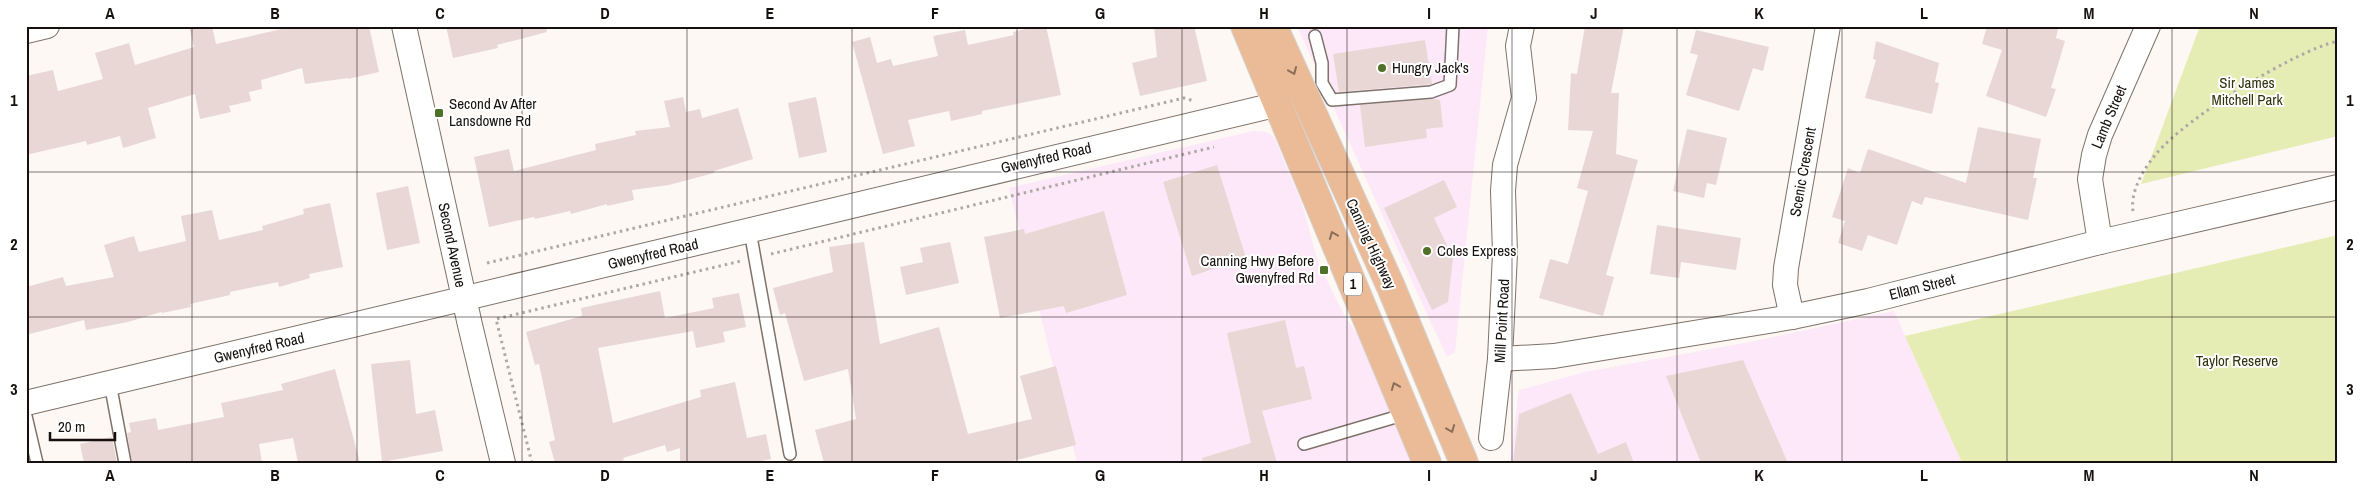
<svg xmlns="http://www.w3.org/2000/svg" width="2364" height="489" viewBox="0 0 2364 489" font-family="'Archivo Narrow',sans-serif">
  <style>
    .commercial { fill: #fce8f8 }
    .green { fill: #e6edb4 }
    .building { fill: #e9d7d5 }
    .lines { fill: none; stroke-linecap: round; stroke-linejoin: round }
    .service-casing { stroke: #7e7269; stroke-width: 14 }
    .minor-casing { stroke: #7e7269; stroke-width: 26 }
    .trunk-casing { stroke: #d5d4d4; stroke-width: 30 }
    .path { stroke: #ada8a5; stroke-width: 3; stroke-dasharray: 2.5 4; stroke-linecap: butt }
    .service { stroke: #fff; stroke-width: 11 }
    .minor { stroke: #fff; stroke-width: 24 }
    .trunk { stroke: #eabb96; stroke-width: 28 }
    .oneway { stroke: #8b6e59 }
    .grid { fill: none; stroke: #16110e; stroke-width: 1; stroke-opacity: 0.55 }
    .poi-dot { fill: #4f7129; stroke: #fff; stroke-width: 2 }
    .labels { text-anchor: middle; stroke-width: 4; stroke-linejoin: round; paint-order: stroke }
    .shield { fill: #fff; stroke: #5c5856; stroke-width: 1 }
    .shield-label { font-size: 14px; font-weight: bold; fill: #16110e }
    .poi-label { font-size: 15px; fill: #16110e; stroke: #fff; text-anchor: start }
    .park-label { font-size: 15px; fill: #30330b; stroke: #fff }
    .street-label { font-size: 15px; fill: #16110e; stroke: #fff }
    .neatline { fill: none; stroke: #16110e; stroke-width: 2 }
    .grid-label { font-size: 16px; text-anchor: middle; font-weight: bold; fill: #16110e }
  </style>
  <rect width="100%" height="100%" fill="#fdf8f4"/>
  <!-- commercial -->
  <g class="commercial">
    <polygon points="1297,26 1488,26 1455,353 1447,356 1431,323"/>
    <polygon points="1253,131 1266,132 1274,137 1302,204 1318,262 1344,315 1364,344 1414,463 1077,463 1009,188"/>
    <polygon points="1894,311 1962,463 1510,463 1519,390 1585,372 1755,341"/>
  </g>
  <!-- green -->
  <g class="green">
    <polygon points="2200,26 2338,26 2338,136 2141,184"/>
    <polygon points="2338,235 2338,463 1962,463 1905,336"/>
  </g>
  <!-- building -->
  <g class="building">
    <polygon points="189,26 212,26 216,44 295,26 369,26 379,72 348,79 348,78 305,84 302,68 261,80 262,89 249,92 251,101 229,106 231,112 200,119 195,94 148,108 156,138 123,148 120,136 87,145 86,141 26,155 26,76 53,70 58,91 103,79 95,53 129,43 135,65 194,47"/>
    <polygon points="446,26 546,26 547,32 497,45 498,48 453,58"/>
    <polygon points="1039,26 1046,26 1061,95 982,111 982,114 951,121 949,111 908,120 915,146 883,154 852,42 870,37 877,63 891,59 893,66 938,56 933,36 965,30 968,45 1014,35 1013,32"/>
    <polygon points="1154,26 1194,26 1207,81 1140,96 1132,63 1157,57"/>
    <polygon points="1585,26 1624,26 1611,93 1619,93 1616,154 1638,160 1606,275 1614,277 1603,316 1539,298 1550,259 1568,264 1588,191 1577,188 1593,131 1568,130 1571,73 1577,74"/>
    <polygon points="1987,26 2049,26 2058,29 2056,38 2065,41 2051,88 2056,89 2046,117 1986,96 2002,50 1982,44"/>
    <polygon points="1696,30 1769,47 1763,71 1753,68 1739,111 1686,95 1698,55 1690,53"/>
    <polygon points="1425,40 1432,84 1339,92 1333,54"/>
    <polygon points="1876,41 1939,63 1935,82 1939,83 1932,114 1865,98 1876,60 1873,59"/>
    <polygon points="683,97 686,112 700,109 702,118 738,108 753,159 714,171 714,173 669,185 632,190 634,200 607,206 607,204 571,214 570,211 535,219 534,217 489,227 474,157 509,149 514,171 596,150 595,144 636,135 635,131 670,127 664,101"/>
    <polygon points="816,97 827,152 799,158 788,103"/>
    <polygon points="1434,99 1440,100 1443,127 1426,129 1427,138 1365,147 1360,105"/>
    <polygon points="1978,127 2041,139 2033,178 2037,178 2028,220 1925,197 1922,205 1912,201 1897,245 1868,235 1862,251 1838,243 1845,221 1832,217 1848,168 1860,173 1868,149 1966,183"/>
    <polygon points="1687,129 1727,138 1716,185 1707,183 1704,198 1673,191"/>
    <polygon points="1217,165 1246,258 1192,276 1163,182"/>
    <polygon points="1444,180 1457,207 1434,218 1453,258 1448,302 1432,310 1384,208"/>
    <polygon points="408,186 420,243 387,250 376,193"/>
    <polygon points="330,203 343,267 309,274 310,278 279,287 278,282 230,292 230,295 190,304 191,307 162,313 161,312 128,322 86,330 84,320 26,335 26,287 63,277 66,286 114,277 104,245 134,236 139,252 186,241 181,216 212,210 219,240 263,230 262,226 304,214 303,209"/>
    <polygon points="1104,211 1127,295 1066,313 1064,306 1000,318 984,237 1024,229 1025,234"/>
    <polygon points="1657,225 1741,238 1736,270 1681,262 1679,278 1650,274"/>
    <polygon points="864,242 880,344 939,327 968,434 1032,419 1020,376 1056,366 1076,445 1005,463 824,463 815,430 856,419 848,369 804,381 785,313 780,315 773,288 833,272 829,247"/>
    <polygon points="950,242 959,283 906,295 900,267 923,262 920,248"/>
    <polygon points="660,291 665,318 714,308 712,298 739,293 746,327 723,332 725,342 696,348 693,331 598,348 613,423 701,397 700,390 735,382 747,438 766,434 771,459 753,463 680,463 680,448 667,452 665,445 623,458 624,460 614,463 555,463 549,442 555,440 539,364 535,365 526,332 582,316 581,308"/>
    <polygon points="1285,320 1296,368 1304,366 1312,399 1262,411 1277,463 1203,463 1202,458 1251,443 1227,333"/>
    <polygon points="410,360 416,414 435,410 443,451 382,462 371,364"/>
    <polygon points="1743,360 1788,463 1701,463 1666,376"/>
    <polygon points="335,369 360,463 298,463 293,438 259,444 262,463 132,463 127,433 131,432 129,423 156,418 158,430 224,417 221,403 283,390 281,384"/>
    <polygon points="1571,393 1598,454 1626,442 1634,463 1513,463 1519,414"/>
    <polygon points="112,437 117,463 84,463 80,444"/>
  </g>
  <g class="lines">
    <defs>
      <g id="service">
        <polyline points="1315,36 1322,63 1322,83 1332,100 1431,92 1450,85 1453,26"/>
        <polyline points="750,231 790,454"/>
        <polyline points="110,383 125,463"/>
        <polyline points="26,416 37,463"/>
        <polyline points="1304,444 1406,414"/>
      </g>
      <g id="minor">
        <polyline points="404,26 470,325 503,463"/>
        <polyline points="26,31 47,26"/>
        <polyline points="2100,242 2090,179 2094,155 2100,135 2148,26"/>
        <polyline points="1792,317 1785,285 1786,268 1828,26"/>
        <polyline points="1500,359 1554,356 1792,317 1868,301 2100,242 2338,187"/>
        <polyline points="26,403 1279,104"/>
        <polyline points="1491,438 1500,359 1505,253 1503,191 1505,165 1524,98 1518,46 1522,26"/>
      </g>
      <g id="trunk">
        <polyline points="1245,26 1427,463"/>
        <polyline points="1273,26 1391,287 1464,463"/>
      </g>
    </defs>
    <!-- service casing -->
    <use href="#service" class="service-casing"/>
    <!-- minor casing -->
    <use href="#minor" class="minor-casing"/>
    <!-- trunk casing -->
    <use href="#trunk" class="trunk-casing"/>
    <!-- path -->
    <g class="path">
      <path d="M2133,211C2130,191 2144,168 2157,153C2186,118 2294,51 2338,41"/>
      <polyline points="771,254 1214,147"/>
      <polyline points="487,263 1184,98 1194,101"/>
      <polyline points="532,463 496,319 741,261"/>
    </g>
    <!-- service -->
    <use href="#service" class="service"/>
    <!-- minor -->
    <use href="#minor" class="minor"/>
    <!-- trunk -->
    <use href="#trunk" class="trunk"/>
  </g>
  <!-- one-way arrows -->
  <defs><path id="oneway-chevron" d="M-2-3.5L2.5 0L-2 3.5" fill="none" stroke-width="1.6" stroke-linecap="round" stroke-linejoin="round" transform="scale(1.25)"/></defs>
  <g class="oneway">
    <use href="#oneway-chevron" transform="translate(1293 71) rotate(67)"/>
    <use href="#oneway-chevron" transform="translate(1333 235) rotate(-112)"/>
    <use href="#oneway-chevron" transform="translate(1395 386) rotate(-112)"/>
    <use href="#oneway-chevron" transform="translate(1451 429) rotate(68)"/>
  </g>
  <!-- grid -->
  <path class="grid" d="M192,26V463M357,26V463M522,26V463M687,26V463M852,26V463M1017,26V463M1182,26V463M1347,26V463M1512,26V463M1677,26V463M1842,26V463M2007,26V463M2172,26V463M26,172H2338M26,317H2338"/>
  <!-- markers -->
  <g class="poi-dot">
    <circle cx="1382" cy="68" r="5"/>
    <rect x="434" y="108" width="10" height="10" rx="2.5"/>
    <circle cx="1427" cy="251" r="5"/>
    <rect x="1319" y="265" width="10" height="10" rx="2.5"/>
  </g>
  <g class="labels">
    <!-- shield labels -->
    <rect class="shield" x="1344" y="272.5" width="18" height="23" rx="4"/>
    <g class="shield-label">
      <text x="1353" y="289">1</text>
    </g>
    <!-- poi labels -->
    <g class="poi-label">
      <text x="1392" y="73">Hungry Jack's</text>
      <text x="449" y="109">Second Av After<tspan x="449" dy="17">Lansdowne Rd</tspan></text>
      <text x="1437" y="256">Coles Express</text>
      <text x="1314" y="266" text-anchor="end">Canning Hwy Before<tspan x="1314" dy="17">Gwenyfred Rd</tspan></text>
    </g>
    <!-- park labels -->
    <g class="park-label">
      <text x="2247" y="88">Sir James<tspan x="2247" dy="17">Mitchell Park</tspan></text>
      <text x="2237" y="366">Taylor Reserve</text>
    </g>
    <!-- street labels -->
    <g class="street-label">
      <text transform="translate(2109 117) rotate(-67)" y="5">Lamb Street</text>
      <text transform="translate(1046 158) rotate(-13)" y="5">Gwenyfred Road</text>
      <text transform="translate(1803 172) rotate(-80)" y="5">Scenic Crescent</text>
      <text transform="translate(1371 244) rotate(65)" y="5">Canning Highway</text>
      <text transform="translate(452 245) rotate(78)" y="5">Second Avenue</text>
      <text transform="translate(653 254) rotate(-13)" y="5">Gwenyfred Road</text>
      <text transform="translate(1922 287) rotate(-14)" y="5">Ellam Street</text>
      <text transform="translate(1502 321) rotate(-87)" y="5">Mill Point Road</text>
      <text transform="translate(259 348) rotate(-13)" y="5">Gwenyfred Road</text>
    </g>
  </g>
  <!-- border -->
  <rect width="2364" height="489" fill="none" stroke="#ffffff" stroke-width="55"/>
  <!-- scale -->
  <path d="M50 432v8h65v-8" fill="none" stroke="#16110e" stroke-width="2.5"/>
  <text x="58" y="432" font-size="15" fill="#16110e" stroke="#ffffff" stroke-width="4" paint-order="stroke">20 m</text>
  <rect x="28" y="28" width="2308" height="434" class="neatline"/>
  <g class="grid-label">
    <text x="110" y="19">A</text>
    <text x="275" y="19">B</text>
    <text x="440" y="19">C</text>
    <text x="605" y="19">D</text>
    <text x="770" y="19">E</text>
    <text x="935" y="19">F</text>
    <text x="1100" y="19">G</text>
    <text x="1264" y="19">H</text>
    <text x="1429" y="19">I</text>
    <text x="1594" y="19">J</text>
    <text x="1759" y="19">K</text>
    <text x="1924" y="19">L</text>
    <text x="2089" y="19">M</text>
    <text x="2254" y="19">N</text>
    <text x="14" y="106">1</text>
    <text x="2350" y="106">1</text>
    <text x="14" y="250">2</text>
    <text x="2350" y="250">2</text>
    <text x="14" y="395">3</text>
    <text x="2350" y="395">3</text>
    <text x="110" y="481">A</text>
    <text x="275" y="481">B</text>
    <text x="440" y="481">C</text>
    <text x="605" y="481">D</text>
    <text x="770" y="481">E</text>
    <text x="935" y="481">F</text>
    <text x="1100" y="481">G</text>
    <text x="1264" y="481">H</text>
    <text x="1429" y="481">I</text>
    <text x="1594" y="481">J</text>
    <text x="1759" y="481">K</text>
    <text x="1924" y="481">L</text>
    <text x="2089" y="481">M</text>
    <text x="2254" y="481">N</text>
  </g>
</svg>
